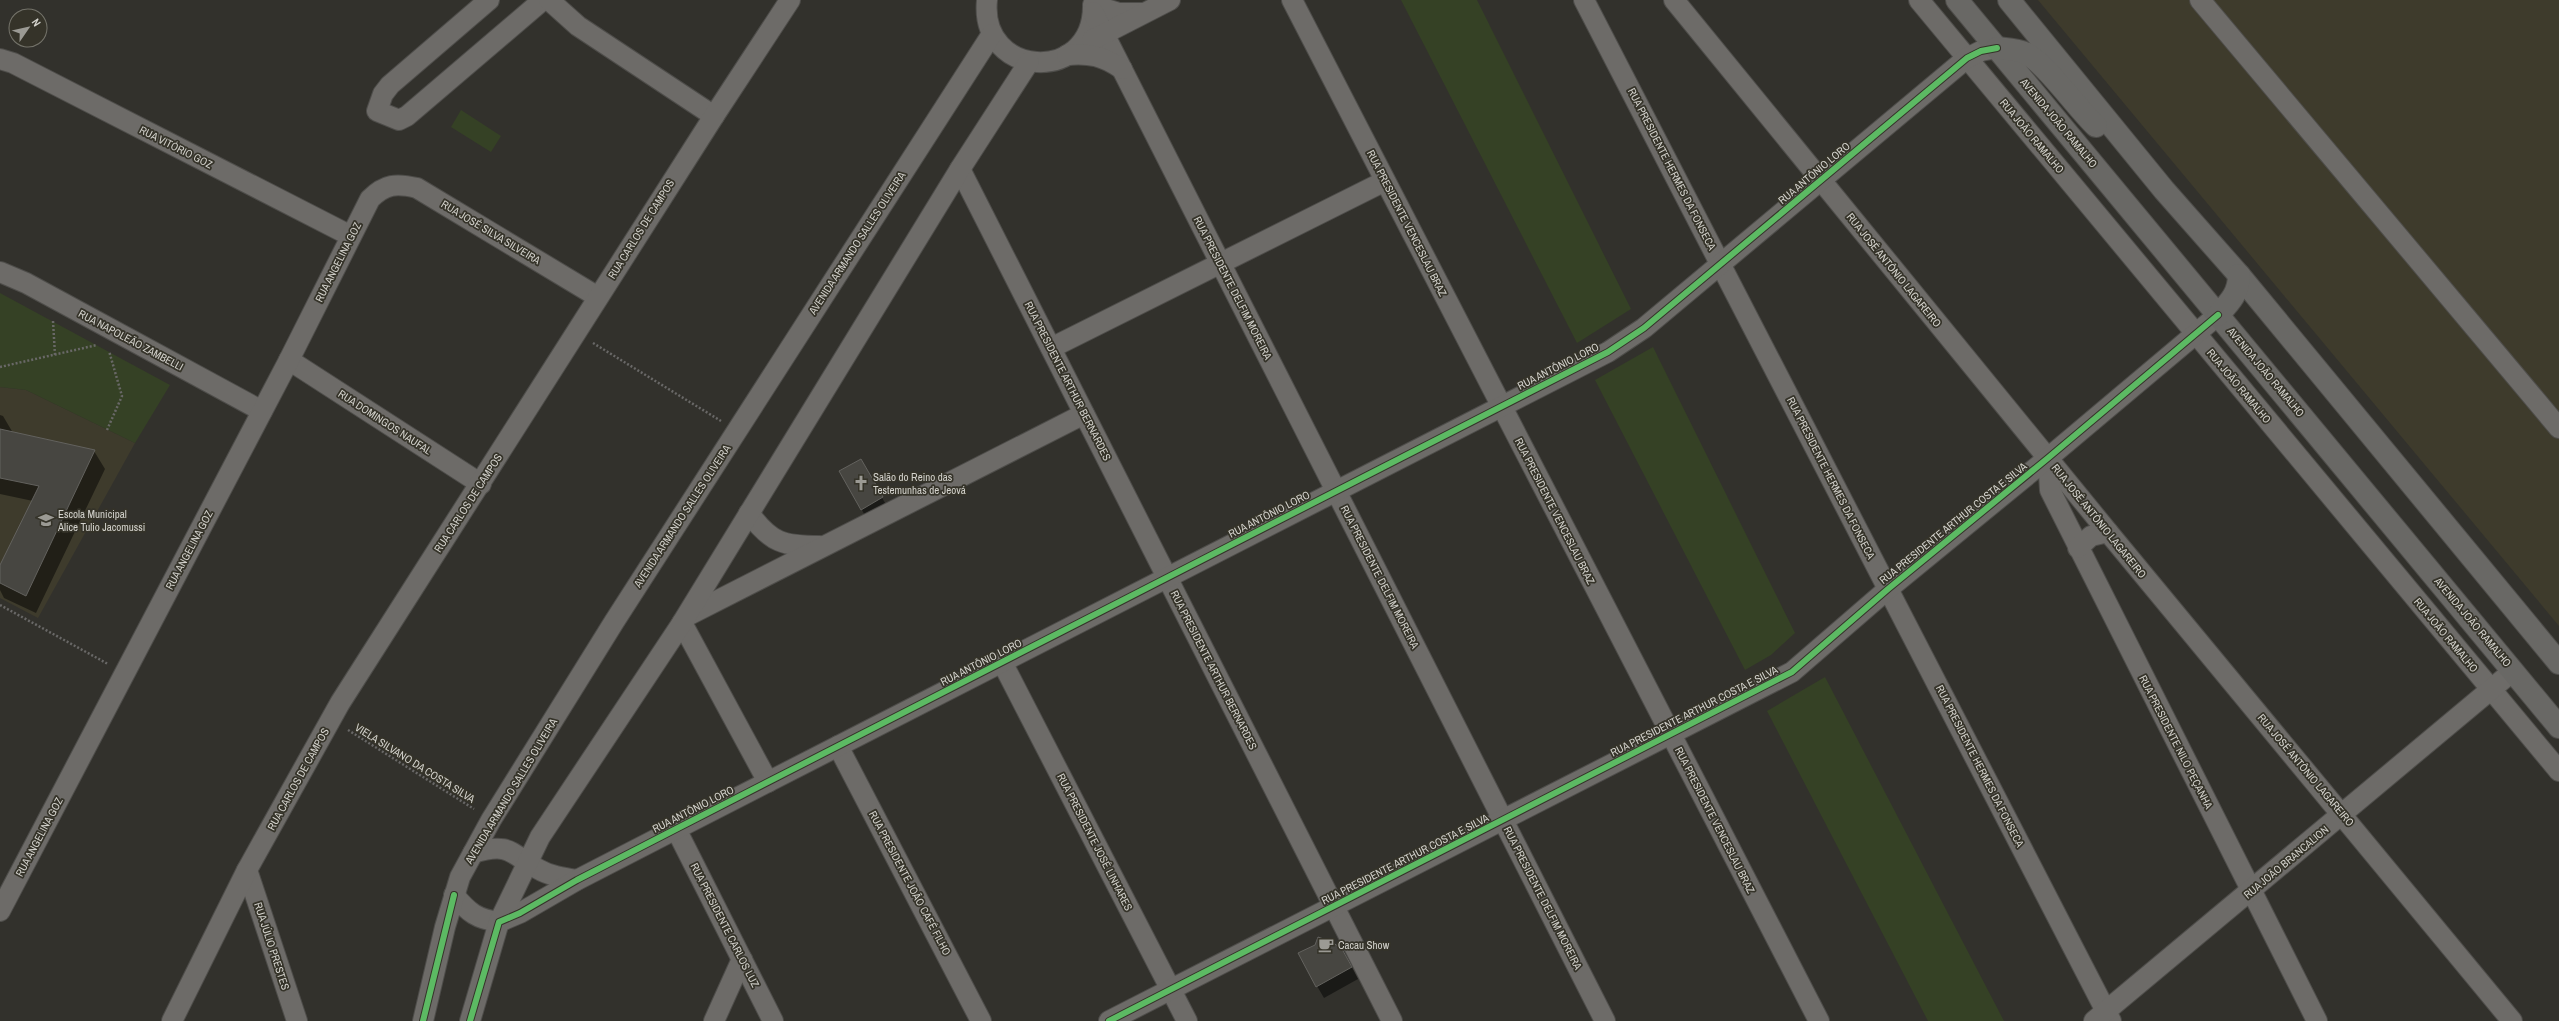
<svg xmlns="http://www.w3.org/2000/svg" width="2559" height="1021" viewBox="0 0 2559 1021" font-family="'Archivo Narrow',sans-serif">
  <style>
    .built { fill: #3e3b2c }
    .green { fill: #354125 }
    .shadow { fill: #0007 }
    .building { fill: #474641; stroke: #63625e }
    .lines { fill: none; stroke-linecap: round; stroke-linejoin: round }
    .minor-casing { stroke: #4e4d4a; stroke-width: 22 }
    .highway-casing { stroke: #4e4d4a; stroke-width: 24 }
    .path { stroke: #696867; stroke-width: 2.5; stroke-dasharray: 2 2; stroke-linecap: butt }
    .minor { stroke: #6d6b68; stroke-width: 20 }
    .highway { stroke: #696865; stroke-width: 22 }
    .cycleway-casing { stroke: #353329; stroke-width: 8 }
    .cycleway { stroke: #5cba63; stroke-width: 6 }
    .labels { text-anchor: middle; stroke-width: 3.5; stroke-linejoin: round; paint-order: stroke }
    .street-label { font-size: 11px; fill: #d3d2cc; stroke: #353329 }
    .poi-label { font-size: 11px; fill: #d3d2cc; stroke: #353329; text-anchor: start }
  </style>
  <rect width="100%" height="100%" fill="#32312c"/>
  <!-- built -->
  <g class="built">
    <polygon points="2038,0 2559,0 2559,626"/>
    <polygon points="0,387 26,390 135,443 38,618 0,598"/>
  </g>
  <!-- green -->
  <g class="green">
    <polygon points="1401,0 1477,0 1631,309 1577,343"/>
    <polygon points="461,110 501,136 491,152 451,127"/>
    <polygon points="0,293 170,385 135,443 26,390 0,387"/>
    <polygon points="1653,347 1795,633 1771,655 1745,670 1595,380"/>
    <polygon points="1825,677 2004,1021 1928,1021 1767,711"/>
  </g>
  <!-- shadow -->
  <g class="shadow">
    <polygon points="0,415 3,416 13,433 94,451 105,469 36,613 4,598 0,590 0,567 33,501 0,494"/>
    <polygon points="861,460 889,510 868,521 841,472"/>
    <polygon points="1316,945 1349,962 1358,979 1324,998 1317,986"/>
  </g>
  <!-- building -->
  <g class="building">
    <polygon points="0,429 95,450 26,596 0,583 0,565 39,486 0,478"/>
    <polygon points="861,459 883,497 861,510 839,471"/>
    <polygon points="1318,937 1332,942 1342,949 1352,967 1316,987 1298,953 1315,945"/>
  </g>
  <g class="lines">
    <defs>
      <g id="minor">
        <polyline points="489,0 390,85 383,94 377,111 399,120 407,116 543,0"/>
        <polyline points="549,0 578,26 714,116"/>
        <path d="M987,0C979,78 1092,85 1093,7"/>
        <polyline points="1292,0 1819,1021"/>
        <polyline points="1584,0 2111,1021"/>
        <polyline points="1674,0 2108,532 2512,1021"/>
        <polyline points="1919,0 2559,771"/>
        <polyline points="2200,0 2559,428"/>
        <polyline points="1093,5 1119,13 1142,13"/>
        <polyline points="1093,12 1605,1021"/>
        <polyline points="1092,40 1170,0"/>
        <path d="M1067,55C1090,53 1103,56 1122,69"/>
        <polyline points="0,59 13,63 351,236"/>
        <polyline points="960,169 1392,1021"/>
        <polyline points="0,272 26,283 262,411"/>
        <polyline points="1051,348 1385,181"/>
        <polyline points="289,360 481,484"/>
        <polyline points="2048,458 2050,490 2317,1021"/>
        <path d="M749,513C771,543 783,546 820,546"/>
        <polyline points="2078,548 2091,536 2108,532"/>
        <polyline points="687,616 1084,414"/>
        <polyline points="682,623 768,782"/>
        <polyline points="1002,662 1187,1021"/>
        <polyline points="838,746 981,1021"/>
        <polyline points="676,829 773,1021"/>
        <path d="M473,853C510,842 510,853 538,869C550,876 564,878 577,880"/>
        <polyline points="247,870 297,1021"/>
        <path d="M454,895C469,913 477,919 499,922"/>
        <path d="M0,911L289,360L370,199C385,184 396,183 417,188L598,297"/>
        <polyline points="499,922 520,913 577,880 676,829 1608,352 1644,328 1967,58 1981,51 1997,48"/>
        <polyline points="172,1021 247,870 340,703 714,116 790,0"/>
        <polyline points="423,1021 445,927 460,877 491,820 614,622 992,34"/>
        <polyline points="470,1021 499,922 540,837 682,623 960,169 1029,62"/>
        <polyline points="714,1021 742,959"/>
        <polyline points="1109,1021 1792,672 1888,589 2048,458 2218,315"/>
        <polyline points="2094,1021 2513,671"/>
      </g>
      <g id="highway">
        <polyline points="1957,0 2559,727"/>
        <polyline points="2009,0 2164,190 2239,275 2559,663"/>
        <path d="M1997,48C2005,49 2017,49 2025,53C2045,62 2077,108 2096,126"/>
        <path d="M2218,315C2230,302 2239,293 2239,275"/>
      </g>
    </defs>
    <!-- minor casing -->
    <use href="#minor" class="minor-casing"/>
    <!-- highway casing -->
    <use href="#highway" class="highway-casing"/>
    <!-- path -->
    <g class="path">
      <polyline points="53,321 55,355"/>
      <polyline points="593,343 721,421"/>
      <polyline points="0,367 97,345"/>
      <polyline points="107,430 122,396 109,351"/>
      <polyline points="0,605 108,664"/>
      <polyline points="348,730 474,809"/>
    </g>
    <!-- minor -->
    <use href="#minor" class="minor"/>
    <!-- highway -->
    <use href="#highway" class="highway"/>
    <defs>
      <g id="cycleway">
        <polyline points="423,1021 454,895"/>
        <polyline points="470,1021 499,922 520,913 577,880 676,829 1608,352 1644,328 1967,58 1981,51 1997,48"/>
        <polyline points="1109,1021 1792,672 1888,589 2048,458 2218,315"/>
      </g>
    </defs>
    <!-- cycleway casing -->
    <use href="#cycleway" class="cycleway-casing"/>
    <!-- cycleway -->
    <use href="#cycleway" class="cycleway"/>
  </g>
  <!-- icons -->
  <defs>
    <symbol id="church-bare" viewBox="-9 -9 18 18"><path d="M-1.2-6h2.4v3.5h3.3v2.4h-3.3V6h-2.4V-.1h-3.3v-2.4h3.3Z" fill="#9b9a94" stroke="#353329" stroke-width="2.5" paint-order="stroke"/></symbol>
    <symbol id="school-bare" viewBox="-9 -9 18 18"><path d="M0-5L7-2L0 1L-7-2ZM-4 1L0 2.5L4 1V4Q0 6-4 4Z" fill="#9b9a94" stroke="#353329" stroke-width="2.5" paint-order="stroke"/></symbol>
    <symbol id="cafe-bare" viewBox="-9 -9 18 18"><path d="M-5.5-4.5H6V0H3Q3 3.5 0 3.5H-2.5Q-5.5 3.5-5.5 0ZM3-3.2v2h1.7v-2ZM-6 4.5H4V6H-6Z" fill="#9b9a94" stroke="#353329" stroke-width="2.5" paint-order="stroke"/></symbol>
  </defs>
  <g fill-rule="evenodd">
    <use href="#church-bare" x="850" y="472" width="22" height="22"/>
    <use href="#school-bare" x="35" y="509" width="22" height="22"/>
    <use href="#cafe-bare" x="1315" y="934" width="22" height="22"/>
  </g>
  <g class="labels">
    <!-- street labels -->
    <g class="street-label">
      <text transform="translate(2059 123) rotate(50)" y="4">AVENIDA JOÃO RAMALHO</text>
      <text transform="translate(2032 136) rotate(50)" y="4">RUA JOÃO RAMALHO</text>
      <text transform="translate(176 147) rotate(27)" y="4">RUA VITÓRIO GOZ</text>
      <text transform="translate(1672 169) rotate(63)" y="4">RUA PRESIDENTE HERMES DA FONSECA</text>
      <text transform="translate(1814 173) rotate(-40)" y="4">RUA ANTÔNIO LORO</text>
      <text transform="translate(1407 223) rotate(63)" y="4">RUA PRESIDENTE VENCESLAU BRAZ</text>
      <text transform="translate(641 229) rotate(-58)" y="4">RUA CARLOS DE CAMPOS</text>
      <text transform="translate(491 232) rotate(31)" y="4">RUA JOSÉ SILVA SILVEIRA</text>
      <text transform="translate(857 243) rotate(-57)" y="4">AVENIDA ARMANDO SALLES OLIVEIRA</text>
      <text transform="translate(338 262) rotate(-63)" y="4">RUA ANGELINA GOZ</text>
      <text transform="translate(1894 270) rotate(51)" y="4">RUA JOSÉ ANTÔNIO LAGAREIRO</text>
      <text transform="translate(1233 288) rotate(63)" y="4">RUA PRESIDENTE DELFIM MOREIRA</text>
      <text transform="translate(131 340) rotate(28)" y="4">RUA NAPOLEÃO ZAMBELLI</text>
      <text transform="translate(1558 366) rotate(-27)" y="4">RUA ANTÔNIO LORO</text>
      <text transform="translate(2266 372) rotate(50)" y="4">AVENIDA JOÃO RAMALHO</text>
      <text transform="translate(1068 381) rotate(63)" y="4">RUA PRESIDENTE ARTHUR BERNARDES</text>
      <text transform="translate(2239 386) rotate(50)" y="4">RUA JOÃO RAMALHO</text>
      <text transform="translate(385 422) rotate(33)" y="4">RUA DOMINGOS NAUFAL</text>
      <text transform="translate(1831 478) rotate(63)" y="4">RUA PRESIDENTE HERMES DA FONSECA</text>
      <text transform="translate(468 503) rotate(-57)" y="4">RUA CARLOS DE CAMPOS</text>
      <text transform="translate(1555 511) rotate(63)" y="4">RUA PRESIDENTE VENCESLAU BRAZ</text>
      <text transform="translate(1269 514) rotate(-27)" y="4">RUA ANTÔNIO LORO</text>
      <text transform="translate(682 516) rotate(-57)" y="4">AVENIDA ARMANDO SALLES OLIVEIRA</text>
      <text transform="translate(2099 521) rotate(51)" y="4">RUA JOSÉ ANTÔNIO LAGAREIRO</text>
      <text transform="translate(1953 523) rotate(-39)" y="4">RUA PRESIDENTE ARTHUR COSTA E SILVA</text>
      <text transform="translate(189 550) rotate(-62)" y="4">RUA ANGELINA GOZ</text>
      <text transform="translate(1380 577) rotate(63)" y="4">RUA PRESIDENTE DELFIM MOREIRA</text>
      <text transform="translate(2473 622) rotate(50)" y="4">AVENIDA JOÃO RAMALHO</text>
      <text transform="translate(2446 635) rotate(50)" y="4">RUA JOÃO RAMALHO</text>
      <text transform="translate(981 662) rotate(-27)" y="4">RUA ANTÔNIO LORO</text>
      <text transform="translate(1214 670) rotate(63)" y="4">RUA PRESIDENTE ARTHUR BERNARDES</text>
      <text transform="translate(1694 711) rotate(-27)" y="4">RUA PRESIDENTE ARTHUR COSTA E SILVA</text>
      <text transform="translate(2176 742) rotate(63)" y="4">RUA PRESIDENTE NILO PEÇANHA</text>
      <text transform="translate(415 763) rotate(32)" y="4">VIELA SILVANO DA COSTA SILVA</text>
      <text transform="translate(1980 766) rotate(63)" y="4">RUA PRESIDENTE HERMES DA FONSECA</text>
      <text transform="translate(2306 770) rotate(50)" y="4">RUA JOSÉ ANTÔNIO LAGAREIRO</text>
      <text transform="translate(298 779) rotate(-61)" y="4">RUA CARLOS DE CAMPOS</text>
      <text transform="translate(511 791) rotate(-59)" y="4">AVENIDA ARMANDO SALLES OLIVEIRA</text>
      <text transform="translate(693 809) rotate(-27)" y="4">RUA ANTÔNIO LORO</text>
      <text transform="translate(1715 820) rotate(63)" y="4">RUA PRESIDENTE VENCESLAU BRAZ</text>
      <text transform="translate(39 837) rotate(-62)" y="4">RUA ANGELINA GOZ</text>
      <text transform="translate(1095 842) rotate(63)" y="4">RUA PRESIDENTE JOSÉ LINHARES</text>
      <text transform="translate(1405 859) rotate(-27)" y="4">RUA PRESIDENTE ARTHUR COSTA E SILVA</text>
      <text transform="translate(2286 862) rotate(-40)" y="4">RUA JOÃO BRANCALION</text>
      <text transform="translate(910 883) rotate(62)" y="4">RUA PRESIDENTE JOÃO CAFÉ FILHO</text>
      <text transform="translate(1543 898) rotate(63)" y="4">RUA PRESIDENTE DELFIM MOREIRA</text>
      <text transform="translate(725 925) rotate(63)" y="4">RUA PRESIDENTE CARLOS LUZ</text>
      <text transform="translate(272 946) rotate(72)" y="4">RUA JÚLIO PRESTES</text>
    </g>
    <!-- poi labels -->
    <g class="poi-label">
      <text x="873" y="481">Salão do Reino das<tspan x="873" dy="13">Testemunhas de Jeová</tspan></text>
      <text x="58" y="518">Escola Municipal<tspan x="58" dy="13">Alice Tulio Jacomussi</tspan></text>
      <text x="1338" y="949">Cacau Show</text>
    </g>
  </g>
  <!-- north arrow -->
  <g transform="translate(28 28) rotate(56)"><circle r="19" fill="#353329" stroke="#74736a"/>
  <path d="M0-3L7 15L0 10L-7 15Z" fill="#9b9a94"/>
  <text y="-6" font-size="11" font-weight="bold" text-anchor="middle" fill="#d3d2cc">N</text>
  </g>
</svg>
